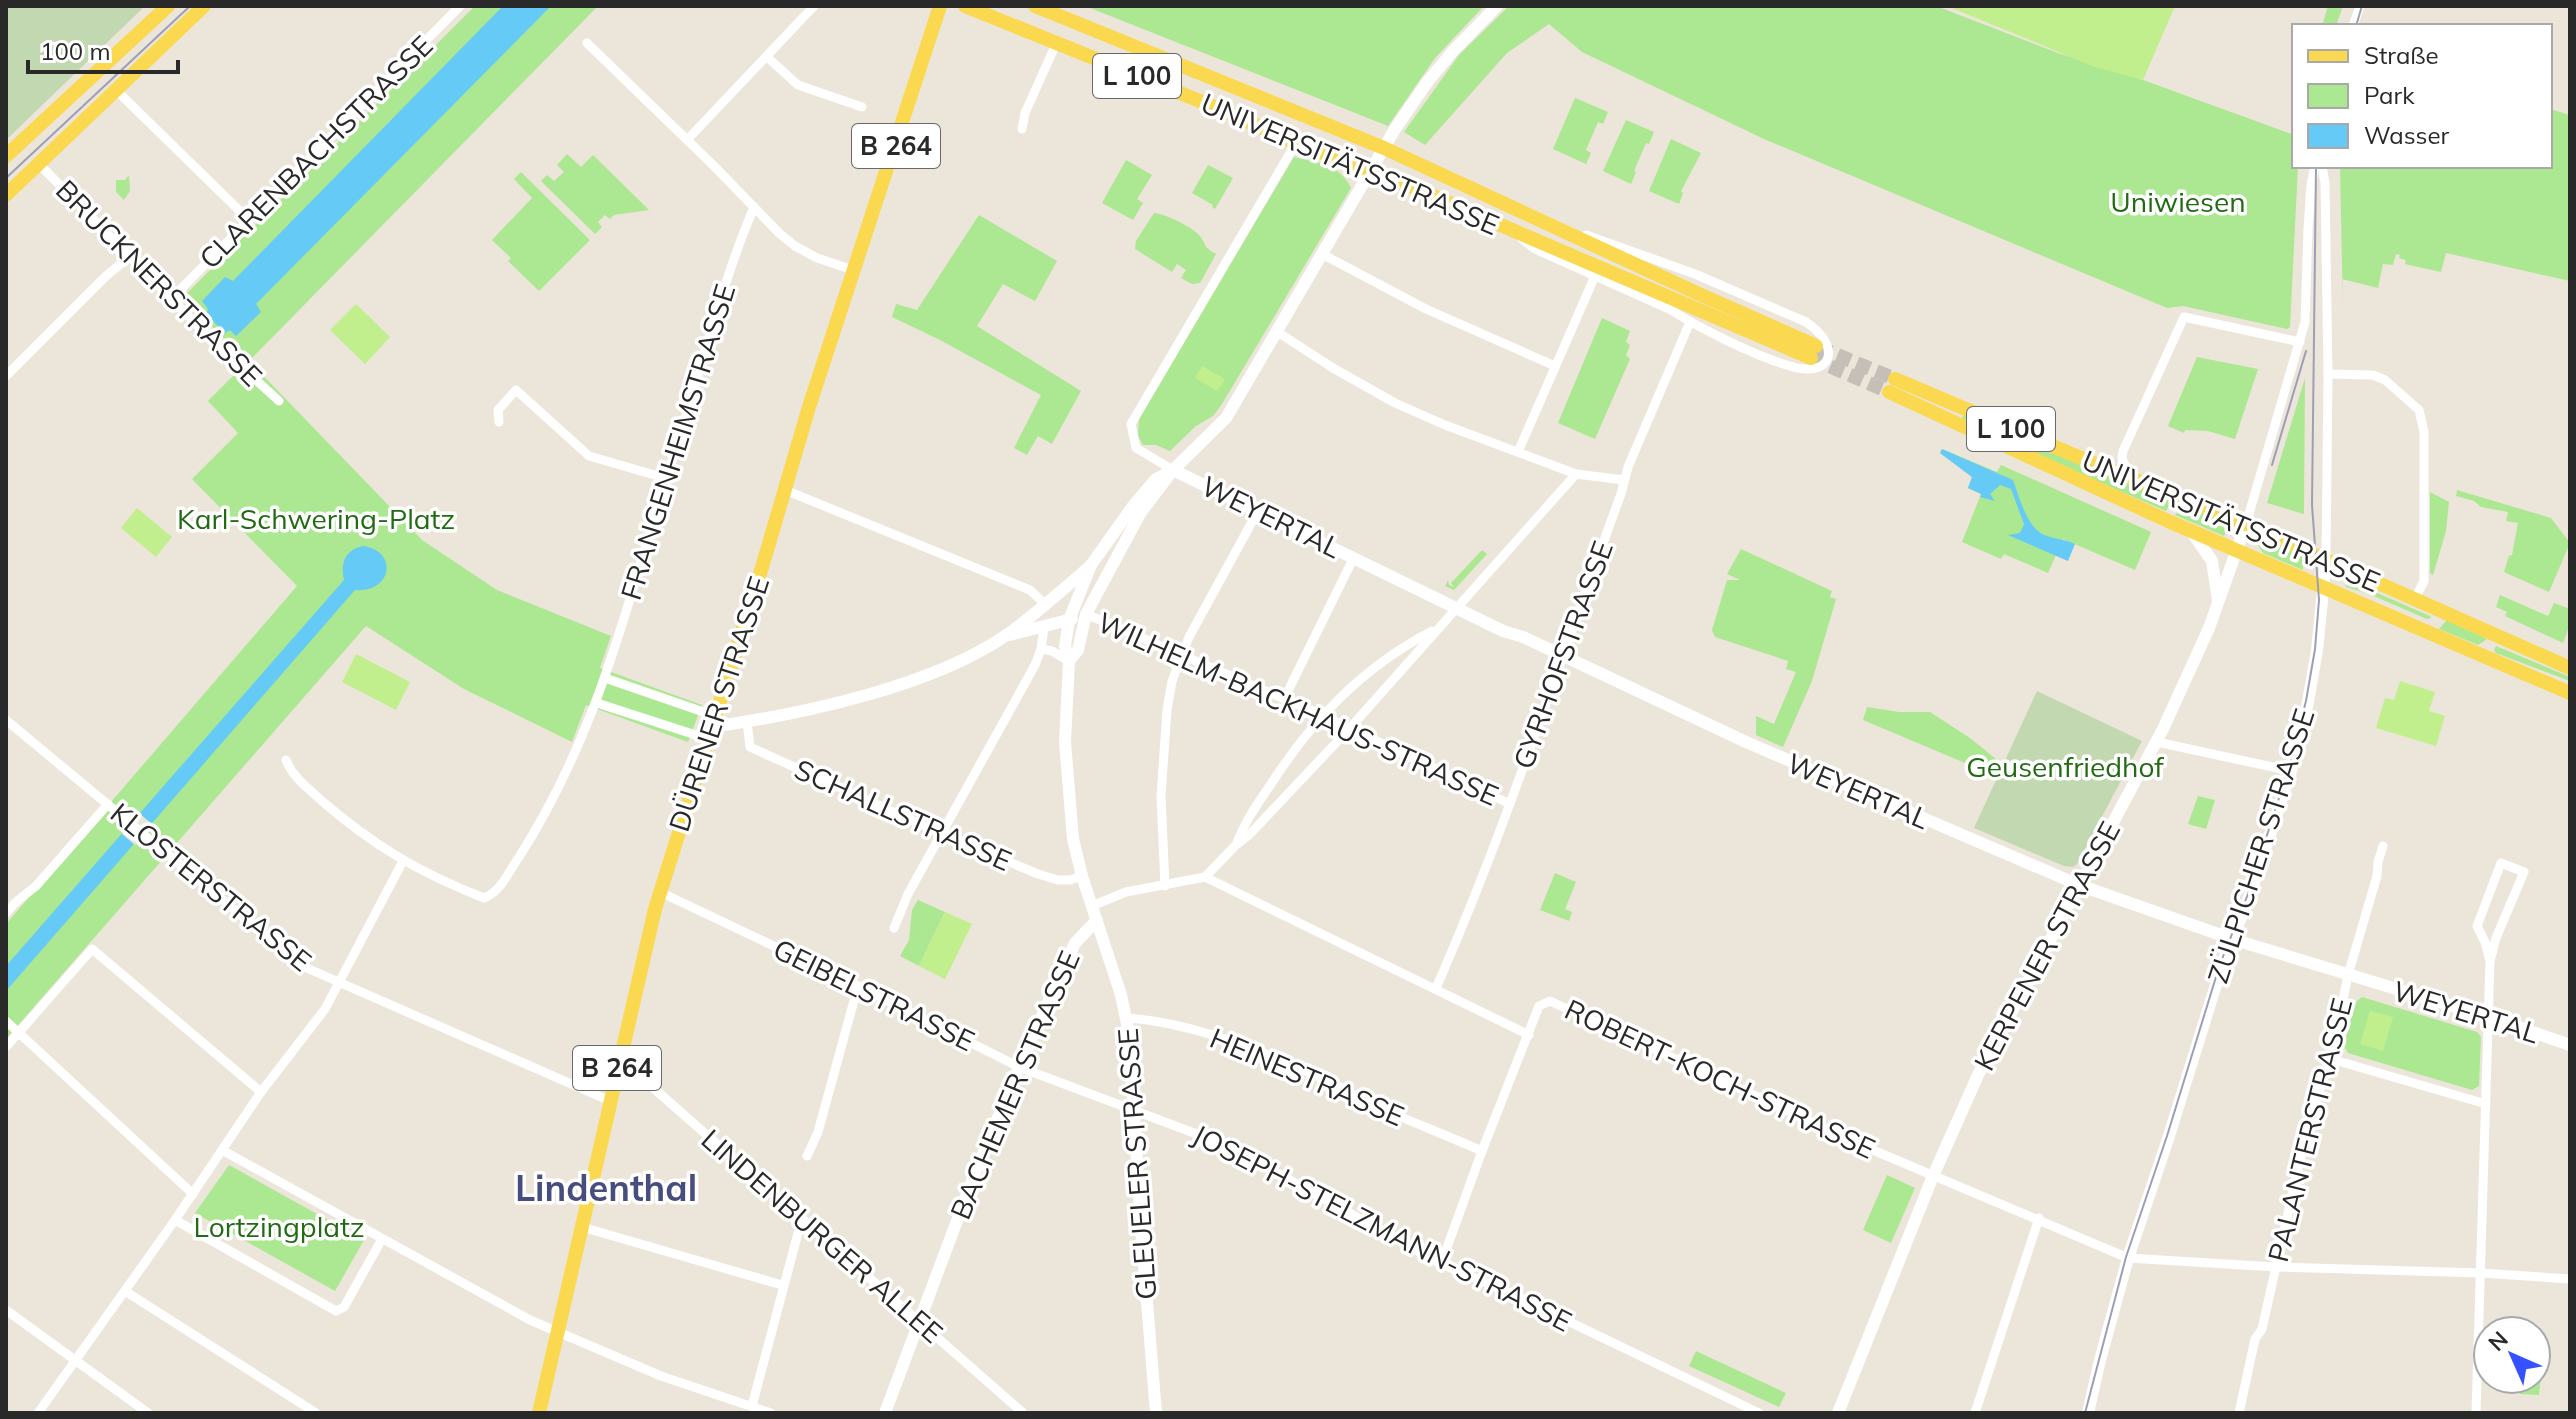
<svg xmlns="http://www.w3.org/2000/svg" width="2576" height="1419" viewBox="0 0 2576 1419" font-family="Mulish,sans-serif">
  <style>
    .green { fill: #ace792 }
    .cemetery { fill: #c2d8b0 }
    .pitch { fill: #c2ef8d }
    .water { fill: #65caf6 }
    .pier { fill: #ece5da }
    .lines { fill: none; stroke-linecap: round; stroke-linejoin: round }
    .primary-tunnel { stroke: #c5bfb7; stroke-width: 14; stroke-dasharray: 14 7; stroke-linecap: butt }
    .street { stroke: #fff; stroke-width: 9 }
    .secondary { stroke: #fff; stroke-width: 12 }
    .primary { stroke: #fad951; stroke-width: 14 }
    .tram { stroke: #9c9fb5; stroke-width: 2 }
    .labels { text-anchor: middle; stroke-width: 7; stroke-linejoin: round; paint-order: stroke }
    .shield { fill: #fff; stroke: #696969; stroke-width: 2 }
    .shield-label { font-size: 26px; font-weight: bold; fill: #292929 }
    .street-label { font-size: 28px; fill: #292929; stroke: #fff }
    .park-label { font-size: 28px; fill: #236a15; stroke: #fff }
    .district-label { font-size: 36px; font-weight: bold; fill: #474e7d; stroke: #fff }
  </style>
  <rect width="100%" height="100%" fill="#ece5da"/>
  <!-- green -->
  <g class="green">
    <polygon points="475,6 598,6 249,361 422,540 497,590 611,636 600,668 702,705 688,742 586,705 572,742 464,689 366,626 6,1039 6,924 297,586 192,479 238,433 208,401 248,361 182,298"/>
    <polygon points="1085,6 1484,6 1435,58 1388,126"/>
    <polygon points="1509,6 1936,6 2058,53 2143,80 2294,135 2294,166 2298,166 2290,327 2287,329 2183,306 2167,308 1764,139 1582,52 1549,24 1507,53 1425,145 1404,132 1459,55"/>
    <polygon points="2328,6 2343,6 2336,26 2322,26"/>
    <polygon points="1575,98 1608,112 1603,124 1598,122 1586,150 1591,153 1586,164 1553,149"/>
    <polygon points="2550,109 2570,115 2570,281 2446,253 2441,272 2405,264 2406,260 2399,258 2400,255 2396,254 2393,265 2383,264 2378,288 2342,279 2343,312 2340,166 2550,166"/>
    <polygon points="1626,120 1654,132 1649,144 1646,143 1634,171 1636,172 1631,184 1603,171"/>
    <polygon points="1671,139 1701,153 1681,191 1683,193 1679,204 1649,191"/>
    <polygon points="567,154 581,167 593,155 649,210 614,215 610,219 605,215 598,222 602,227 595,234 541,181 547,175 554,181 564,172 557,165"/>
    <path d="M1294,157C1318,163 1339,163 1351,188L1222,404L1213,416L1196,426L1170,451L1156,445H1143L1138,436L1139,419Z"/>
    <polygon points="1126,160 1152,175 1137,199 1143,203 1133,220 1102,203"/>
    <polygon points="1208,165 1233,178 1215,209 1212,207 1213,205 1192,193"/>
    <polygon points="521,172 590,240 539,291 508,261 511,258 492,240 532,198 514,179"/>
    <polygon points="129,175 130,191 124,200 116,192 116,180 125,180"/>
    <path d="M1154,213C1164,213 1194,228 1200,236C1208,247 1202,246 1216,254L1200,283L1192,284L1181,278L1186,270L1177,264L1172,272L1135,249L1136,241Z"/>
    <polygon points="979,215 1057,261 1035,301 1003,284 977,326 1081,391 1052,444 1038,436 1027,455 1014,448 1041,395 940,340 892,317 896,304 917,310"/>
    <polygon points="1602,318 1630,331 1626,342 1630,345 1626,355 1630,359 1595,439 1558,423"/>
    <polygon points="2197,357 2258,369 2235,439 2208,431 2185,430 2184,433 2168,426"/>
    <polygon points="2305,378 2304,514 2267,503"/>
    <polygon points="1963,415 2172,501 2166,511 2064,467 1962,418"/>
    <polygon points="1942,449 1997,472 2001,465 2151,532 2135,570 2063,539 2048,573 2004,554 2001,559 1962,542 1981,494 1968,488 1972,477 1940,453"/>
    <polygon points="2457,490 2551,518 2570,543 2549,592 2504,572 2509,556 2512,555 2518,523 2506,521 2508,512 2481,507 2474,501 2456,496"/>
    <polygon points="2430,492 2449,502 2446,531 2433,575 2430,573"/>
    <polygon points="2185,506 2229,524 2224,536 2175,515"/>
    <polygon points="2259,537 2303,556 2303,570 2263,553 2258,545"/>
    <polygon points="1741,549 1832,591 1830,597 1836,599 1812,681 1783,747 1756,735 1756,716 1774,724 1796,672 1786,669 1788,661 1715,637 1712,630 1727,580 1740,580 1727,574"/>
    <polygon points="1482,550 1487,554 1454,590 1445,586 1448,580 1449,585 1454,587 1451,583"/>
    <polygon points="2345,579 2430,616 2431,618 2427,619 2369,594 2346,587"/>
    <polygon points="2500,595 2548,616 2554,603 2570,609 2570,624 2563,643 2505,616 2507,612 2496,607"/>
    <polygon points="2447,620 2487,639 2478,645 2439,629"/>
    <polygon points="2496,646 2570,677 2570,681 2496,653 2494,650"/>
    <polygon points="1867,707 1899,712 1930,712 1970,738 2002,764 1996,776 1863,720"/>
    <polygon points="2198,796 2215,800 2206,829 2188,824"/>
    <polygon points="1555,873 1576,882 1565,909 1572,912 1569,921 1540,910"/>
    <polygon points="918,900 945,912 919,966 900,956 909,940 912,910"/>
    <polygon points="2362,997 2477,1032 2481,1037 2479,1086 2472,1090 2348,1053 2344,1046 2355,1003"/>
    <polygon points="229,1165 364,1240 335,1291 195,1213"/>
    <polygon points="1887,1175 1915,1188 1891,1243 1863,1230"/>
    <polygon points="2536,1350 2538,1353 2543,1353 2539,1395 2520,1394 2520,1379 2536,1379"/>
    <polygon points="1696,1351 1786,1393 1779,1407 1689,1366"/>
  </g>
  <!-- cemetery -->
  <g class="cemetery">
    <polygon points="6,6 145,6 6,140"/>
    <polygon points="2037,691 2142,741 2077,864 2073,867 2064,866 1974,828"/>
  </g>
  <!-- pitch -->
  <g class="pitch">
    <polygon points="1947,6 2175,6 2143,80 2095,67"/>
    <polygon points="356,304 390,337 365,364 330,330"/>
    <polygon points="1202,366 1225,379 1218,391 1195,378"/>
    <polygon points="137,508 172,537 156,557 121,528"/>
    <polygon points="356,654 410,682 396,710 342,682"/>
    <polygon points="2400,681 2435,692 2429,711 2445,716 2436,746 2376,728 2385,698 2394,700"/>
    <polygon points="945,912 972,924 945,979 919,966"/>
    <polygon points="2370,1011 2393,1017 2383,1051 2360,1044"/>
  </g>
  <!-- water -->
  <g class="water">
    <polygon points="503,6 551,6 256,304 261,312 236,336 230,330 225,333 206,314 208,309 202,301 225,277 233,281"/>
    <path d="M1942,449L2013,480C2019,496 2027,528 2044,535C2054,539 2065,539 2075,544L2068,561L2008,535L2020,533L2024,524L2011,489L2000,485L1990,494L1995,501L1980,497L1981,494L1968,488L1972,477L1940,453Z"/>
    <path d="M363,546C399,551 392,593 355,590L6,991V966L344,580C340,563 345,550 363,546Z"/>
  </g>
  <!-- pier -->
  <polygon class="pier" points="139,813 153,825 135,845 122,834"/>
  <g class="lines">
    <!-- primary-tunnel -->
    <g class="primary-tunnel">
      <polyline points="1818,347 1895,379"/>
      <polyline points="1811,358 1889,392"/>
    </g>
    <!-- street -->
    <g class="street">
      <polyline points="2353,26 2360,6"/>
      <polyline points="587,43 714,166 779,233 795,246 817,258 853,270"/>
      <polyline points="767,57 798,85 862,107"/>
      <polyline points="116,90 249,220"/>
      <polyline points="1022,129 1025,113 1056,44"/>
      <polyline points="687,140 814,6"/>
      <polyline points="39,164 208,336 279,401"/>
      <polyline points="2322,166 2325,183 2328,374 2326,560"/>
      <path d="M1522,239L1535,249L1671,310C1701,329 1755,356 1790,366C1832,379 1843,347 1806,322L1695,274L1586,235"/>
      <polyline points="1322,254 1426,309 1555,366"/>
      <polyline points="172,298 460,6"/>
      <polyline points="1276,331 1333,368 1395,403 1445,425 1576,474 1624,480"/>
      <polyline points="2328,374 2373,375 2385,380 2419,410 2424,432 2424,581 2415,599"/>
      <polyline points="6,376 106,276 129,257"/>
      <polyline points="499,422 498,410 516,390 589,456 665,478"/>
      <polyline points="1518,452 1595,276"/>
      <polyline points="1173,470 1136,448 1131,424 1296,143"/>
      <polyline points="2129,476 2122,458 2123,451 2184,317 2300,342"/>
      <polyline points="785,490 1030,590 1045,604"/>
      <polyline points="2246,524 2305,322 2308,229 2311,185 2315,166"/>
      <polyline points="1086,614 1322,715 1510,804"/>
      <polyline points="1041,649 1052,651 1069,661"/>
      <polyline points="605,678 715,716"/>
      <polyline points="1284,699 1354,557"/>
      <polyline points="597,703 708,739"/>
      <polyline points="6,720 289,955 309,969 610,1101"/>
      <polyline points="747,722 750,747 942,834 1038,874 1058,880 1070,880 1082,876"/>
      <polyline points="2157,742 2291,771"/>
      <path d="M286,760C293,778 308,788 322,801C374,846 420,873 484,898C501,892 509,871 519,857C580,762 612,662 643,555C659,500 677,446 693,392C711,330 729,266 754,207"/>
      <path d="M1237,843C1245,821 1258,803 1271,784C1313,719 1363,667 1432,631"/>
      <polyline points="1205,877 1529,1035"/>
      <polyline points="1165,886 1161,796 1167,710 1172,681 1189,637 1258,511"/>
      <polyline points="660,892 858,986 1019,1067 1194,1133 1243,1154 1441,1264 1499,1288 1759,1413"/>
      <polyline points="1092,906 1126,892 1205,877 1235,846 1250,834 1350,728 1576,474"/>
      <polyline points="6,913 16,902 36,886 108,804"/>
      <polyline points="894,928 908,894 1035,665 1041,649 1044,628"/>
      <path d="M1436,988C1507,827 1560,659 1621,494L1628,467L1690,322"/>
      <path d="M1127,1018C1199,1023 1278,1057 1342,1088C1351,1093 1359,1099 1369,1103C1406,1120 1444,1134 1482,1151"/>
      <polyline points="6,1021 193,1194"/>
      <polyline points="6,1047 92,949 261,1092"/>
      <polyline points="2331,1059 2486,1104"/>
      <polyline points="618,1066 634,1071 1023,1413"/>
      <polyline points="222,1150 530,1320 661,1376 771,1413"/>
      <polyline points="807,1156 818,1132 858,986"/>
      <polyline points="175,1220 336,1311 344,1307 382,1239"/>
      <polyline points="582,1227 782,1285"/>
      <polyline points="1441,1264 1482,1151 1539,1006 1550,1001 1868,1148 2128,1258 2276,1267 2481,1273 2570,1279"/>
      <polyline points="125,1291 316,1413"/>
      <polyline points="6,1310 148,1413"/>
      <polyline points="752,1406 802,1218"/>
      <polyline points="38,1413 175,1220 261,1092 325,1009 403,861"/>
      <polyline points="1975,1413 2039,1218"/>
      <polyline points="2239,1413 2255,1339 2262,1329 2300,1160 2314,1106 2331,1059 2348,975 2377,876 2378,862 2383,846"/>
      <polyline points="2476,1413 2490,961 2496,938 2524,872 2501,863 2477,926 2485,942 2490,961"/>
    </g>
    <!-- secondary -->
    <g class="secondary">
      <polyline points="1173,470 1503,631 1523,637 1746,742 2079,885 2235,940 2489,1017 2570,1045"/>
      <polyline points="2191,531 2212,561 2218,600"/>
      <polyline points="1009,635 1072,619"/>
      <polyline points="1069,661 1078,650 1086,614 1141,512 1173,470 1226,418 1395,129 1428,81 1453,51 1497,6"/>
      <path d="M711,727C802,714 932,687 1008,634C1036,614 1062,590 1088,568"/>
      <polyline points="885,1413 973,1178 1019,1067 1075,943 1097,920"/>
      <polyline points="1156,1413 1142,1241 1129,1033 1121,995 1082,876 1073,839 1065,742 1069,661 1065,646 1069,620 1091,565 1133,506 1156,479 1173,470"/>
      <polyline points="1838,1413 1933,1176 1978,1075 2163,729 2209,628 2246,524"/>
      <polyline points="2088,1413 2100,1360 2128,1258 2169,1136 2223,962 2250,895 2291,771 2308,702 2317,650 2326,560"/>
    </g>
    <!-- primary -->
    <g class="primary">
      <polyline points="965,6 1227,112 1296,143 1393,179 1811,358"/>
      <polyline points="1035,6 1384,148 1699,294 1816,346"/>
      <polyline points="6,156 168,6"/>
      <polyline points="6,195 204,6"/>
      <polyline points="1895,379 2088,461 2234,519 2570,668"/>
      <polyline points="1889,392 2168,521 2570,693"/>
      <polyline points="539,1413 655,909 763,564 809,407 940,6"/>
    </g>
    <!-- tram -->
    <g class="tram">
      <polyline points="2356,26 2362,6"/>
      <polyline points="6,178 190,6"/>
      <polyline points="2272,465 2306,351"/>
      <polyline points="2085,1413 2126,1257 2167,1136 2220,964 2248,894 2288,770 2306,701 2315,649 2319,600 2312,505 2316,166"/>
    </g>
  </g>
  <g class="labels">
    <!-- shield labels -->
    <g class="shield">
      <rect x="1093" y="54" width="88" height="44" rx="6"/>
      <rect x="852" y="124" width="88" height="44" rx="6"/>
      <rect x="1967" y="407" width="88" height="44" rx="6"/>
      <rect x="573" y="1046" width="88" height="44" rx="6"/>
    </g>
    <g class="shield-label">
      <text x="1137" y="85">L 100</text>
      <text x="896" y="155">B 264</text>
      <text x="2011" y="438">L 100</text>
      <text x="617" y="1077">B 264</text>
    </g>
    <!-- street labels -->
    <g class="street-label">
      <text transform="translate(316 152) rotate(-45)" y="10">CLARENBACHSTRASSE</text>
      <text transform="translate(1350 164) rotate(23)" y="10">UNIVERSITÄTSSTRASSE</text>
      <text transform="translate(159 283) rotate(45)" y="10">BRUCKNERSTRASSE</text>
      <text transform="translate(678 442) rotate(-73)" y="10">FRANGENHEIMSTRASSE</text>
      <text transform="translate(1271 517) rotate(26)" y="10">WEYERTAL</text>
      <text transform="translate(2231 521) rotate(23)" y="10">UNIVERSITÄTSSTRASSE</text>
      <text transform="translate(1563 655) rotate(-70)" y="10">GYRHOFSTRASSE</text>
      <text transform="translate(719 704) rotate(-72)" y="10">DÜRENER STRASSE</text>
      <text transform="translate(1298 709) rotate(24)" y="10">WILHELM-BACKHAUS-STRASSE</text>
      <text transform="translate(1858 791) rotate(23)" y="10">WEYERTAL</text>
      <text transform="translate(903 815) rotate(24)" y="10">SCHALLSTRASSE</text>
      <text transform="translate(2261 846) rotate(-72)" y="10">ZÜLPICHER STRASSE</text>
      <text transform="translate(211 887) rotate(39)" y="10">KLOSTERSTRASSE</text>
      <text transform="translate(2047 946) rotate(-62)" y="10">KERPENER STRASSE</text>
      <text transform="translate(874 995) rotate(26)" y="10">GEIBELSTRASSE</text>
      <text transform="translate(2466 1012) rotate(17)" y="10">WEYERTAL</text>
      <text transform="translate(1307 1077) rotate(23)" y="10">HEINESTRASSE</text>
      <text transform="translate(1720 1079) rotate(25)" y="10">ROBERT-KOCH-STRASSE</text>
      <text transform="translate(1015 1085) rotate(-67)" y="10">BACHEMER STRASSE</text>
      <text transform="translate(2310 1130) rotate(-76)" y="10">PALANTERSTRASSE</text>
      <text transform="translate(1137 1164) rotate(-94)" y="10">GLEUELER STRASSE</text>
      <text transform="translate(1382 1228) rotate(27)" y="10">JOSEPH-STELZMANN-STRASSE</text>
      <text transform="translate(822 1236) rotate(41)" y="10">LINDENBURGER ALLEE</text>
    </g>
    <!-- park labels -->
    <g class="park-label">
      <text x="2178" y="212">Uniwiesen</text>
      <text x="316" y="529">Karl-Schwering-Platz</text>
      <text x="2065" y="777">Geusenfriedhof</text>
      <text x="279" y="1237">Lortzingplatz</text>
    </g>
    <!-- district labels -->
    <g class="district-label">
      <text x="606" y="1201">Lindenthal</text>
    </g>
  </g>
  <!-- border -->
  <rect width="2576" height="1419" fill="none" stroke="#292929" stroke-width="16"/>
  <!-- legend -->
  <rect x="2292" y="24" width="260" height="144" fill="#ffffff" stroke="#a9a9a9" stroke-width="2"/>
  <rect x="2308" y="50" width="40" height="12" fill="#fad951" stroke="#a9a9a9" stroke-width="2"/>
  <text x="2364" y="64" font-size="24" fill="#292929">Straße</text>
  <rect x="2308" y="84" width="40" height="24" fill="#ace792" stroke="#a9a9a9" stroke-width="2"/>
  <text x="2364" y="104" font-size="24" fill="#292929">Park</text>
  <rect x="2308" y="124" width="40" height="24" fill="#65caf6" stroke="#a9a9a9" stroke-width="2"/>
  <text x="2364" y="144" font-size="24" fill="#292929">Wasser</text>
  <!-- north arrow -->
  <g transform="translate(2512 1355) rotate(315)"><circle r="38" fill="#ffffff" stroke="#a9a9a9" stroke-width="2"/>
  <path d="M0-6L14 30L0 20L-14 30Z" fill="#3452ff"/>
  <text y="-12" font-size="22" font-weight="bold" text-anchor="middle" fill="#292929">N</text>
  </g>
  <!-- scale -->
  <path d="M28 60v12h150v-12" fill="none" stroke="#292929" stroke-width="4"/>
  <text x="40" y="60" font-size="24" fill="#292929" stroke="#ffffff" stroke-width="6" paint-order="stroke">100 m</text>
</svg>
